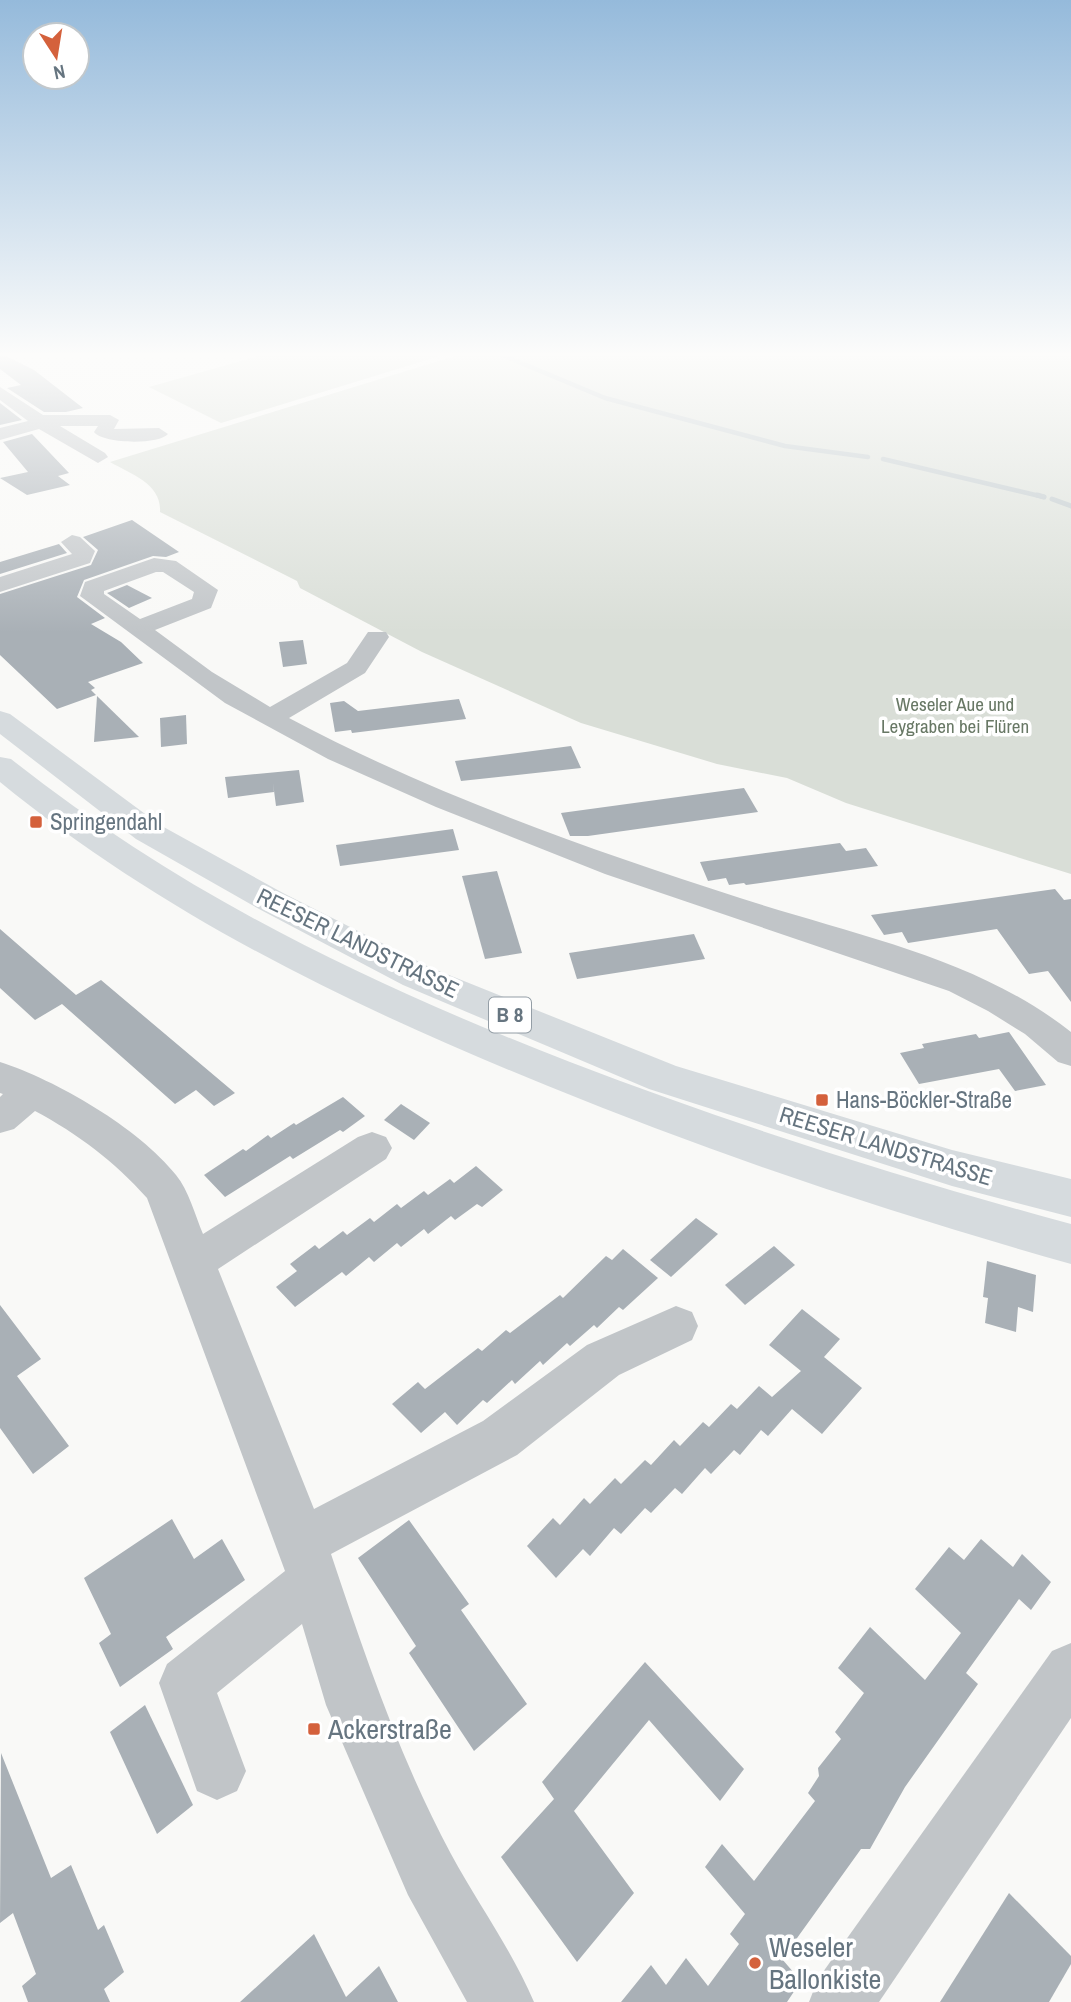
<svg xmlns="http://www.w3.org/2000/svg" width="1071" height="2002" viewBox="0 0 1071 2002" font-family="'Archivo Narrow',sans-serif">
  <style>
    .green { fill: #d9ded7 }
    .lines { fill: none; stroke-linecap: round; stroke-linejoin: round }
    .stream-far1 { stroke: #bac4c8; stroke-width: 4.5 }
    .stream { stroke: #bac4c8; stroke-width: 5 }
    .building { fill: #a9b0b6 }
    .minor { fill: #c1c5c8; fill-rule: evenodd }
    .major { fill: #d6dbde; fill-rule: evenodd }
    .poi-dot { fill: #d4613c; stroke: #fff; stroke-width: 2.5 }
    .labels { text-anchor: middle; stroke-width: 7; stroke-linejoin: round; paint-order: stroke }
    .far-park-label { font-size: 19px; fill: #687865; stroke: #fff }
    .shield { fill: #fff; stroke: #949ea6; stroke-width: 2 }
    .shield-label { font-size: 21px; font-weight: bold; fill: #667580 }
    .poi-label { font-size: 23px; fill: #667580; stroke: #fff; text-anchor: start }
    .street-label { font-size: 23px; fill: #667580; stroke: #fff }
    .near-poi-label { font-size: 28px; fill: #667580; stroke: #fff; text-anchor: start }
  </style>
  <rect width="100%" height="100%" fill="#f9f9f7"/>
  <!-- green -->
  <g class="green">
    <polygon points="273,352 333,356 343,352 453,352 221,423 149,387"/>
    <path d="M468,352H1071V874L846,803L787,778L717,764L581,723L422,652L300,588L297,581L160,512C162,484 131,474 110,462Z"/>
  </g>
  <g class="lines">
    <!-- stream-far1 -->
    <g class="stream-far1">
      <polyline points="495,352 605,398 785,446 868,457"/>
      <polyline points="883,459 1044,497"/>
    </g>
    <!-- stream -->
    <g class="stream">
      <polyline points="1037,495 1044,497"/>
      <polyline points="1052,499 1071,506"/>
    </g>
  </g>
  <!-- building -->
  <g class="building">
    <polygon points="0,353 34,370 83,408 66,412 44,412 7,388 21,385 0,369"/>
    <polygon points="0,403 22,420 0,425"/>
    <polygon points="32,434 69,473 58,476 70,485 27,495 0,478 28,472 3,442"/>
    <polygon points="132,520 179,552 166,557 153,556 84,580 77,597 105,618 91,624 121,642 143,663 88,682 95,688 91,690 96,695 57,709 0,655 0,594 91,565 98,550 83,537"/>
    <polygon points="59,544 67,553 0,574 0,562"/>
    <polygon points="127,585 152,598 129,608 107,593"/>
    <polygon points="303,640 307,664 283,667 279,642"/>
    <polygon points="97,696 139,737 94,742"/>
    <polygon points="459,699 466,719 352,733 351,730 335,732 330,703 344,701 358,711"/>
    <polygon points="186,715 187,744 161,747 160,718"/>
    <polygon points="571,746 581,768 461,781 455,761"/>
    <polygon points="299,770 304,802 276,806 273,783 274,792 228,798 225,777"/>
    <polygon points="744,788 758,812 588,836 570,836 561,813"/>
    <polygon points="453,829 459,850 340,866 336,845"/>
    <polygon points="840,843 846,851 866,848 878,866 746,885 744,883 729,885 726,878 708,881 700,862"/>
    <polygon points="497,871 522,953 485,959 462,876"/>
    <polygon points="1055,889 1064,900 1071,899 1071,1002 1048,971 1029,974 997,929 908,943 902,932 884,935 871,915"/>
    <polygon points="0,929 76,995 101,980 235,1093 214,1106 196,1090 175,1104 62,1004 35,1020 0,988"/>
    <polygon points="694,934 705,959 577,979 569,953"/>
    <polygon points="1009,1032 1046,1085 1015,1091 999,1069 919,1084 900,1053 924,1048 922,1044 976,1034 979,1038"/>
    <polygon points="343,1097 365,1116 343,1132 340,1130 293,1159 290,1156 225,1197 204,1175 243,1149 246,1151 268,1135 271,1138 294,1123 296,1125"/>
    <polygon points="401,1104 430,1123 414,1140 384,1120"/>
    <polygon points="476,1166 503,1190 482,1207 477,1204 455,1220 451,1216 428,1234 424,1229 401,1247 397,1243 374,1262 369,1257 346,1276 342,1272 295,1307 276,1287 297,1271 290,1264 315,1245 319,1249 343,1231 347,1235 370,1218 374,1222 397,1204 401,1208 424,1191 428,1195 450,1179 454,1183"/>
    <polygon points="696,1218 718,1234 671,1277 650,1260"/>
    <polygon points="774,1246 795,1265 745,1305 725,1285"/>
    <polygon points="623,1249 658,1278 623,1310 619,1307 597,1328 594,1325 570,1346 567,1343 543,1365 540,1361 515,1384 512,1380 487,1403 483,1400 457,1425 445,1412 421,1433 392,1404 418,1382 425,1389 478,1348 482,1351 506,1330 510,1333 560,1295 563,1298 606,1256 612,1260"/>
    <polygon points="987,1261 1036,1275 1033,1312 1018,1307 1016,1332 985,1323 988,1298 983,1297"/>
    <polygon points="0,1305 41,1359 17,1376 69,1446 33,1474 0,1428"/>
    <polygon points="802,1309 840,1339 824,1357 862,1388 822,1434 792,1409 768,1436 761,1430 740,1455 734,1450 711,1474 705,1468 682,1494 675,1488 651,1513 645,1508 621,1534 614,1528 590,1556 583,1549 556,1578 527,1546 553,1518 560,1525 584,1498 590,1504 615,1478 621,1484 645,1460 651,1465 674,1440 680,1446 703,1422 709,1427 731,1404 737,1409 759,1386 772,1397 801,1371 769,1345"/>
    <polygon points="172,1519 194,1559 222,1539 245,1580 166,1637 173,1649 120,1687 99,1643 111,1634 84,1578"/>
    <polygon points="409,1520 469,1604 461,1610 527,1704 474,1751 409,1653 416,1646 358,1558"/>
    <polygon points="981,1539 1013,1567 1022,1554 1051,1582 1031,1610 1019,1599 966,1673 978,1684 905,1787 870,1849 861,1849 782,1959 801,1981 787,2002 621,2002 651,1965 666,1985 686,1958 708,1986 739,1944 730,1934 745,1914 705,1867 722,1844 754,1881 815,1801 808,1793 819,1776 818,1768 841,1739 835,1732 864,1693 838,1668 870,1627 925,1680 961,1633 915,1589 949,1547 964,1560"/>
    <polygon points="645,1662 744,1769 720,1801 649,1720 574,1811 634,1893 577,1962 501,1857 554,1799 542,1782"/>
    <polygon points="145,1705 193,1805 157,1834 110,1732"/>
    <polygon points="1,1753 51,1878 71,1865 98,1930 104,1925 124,1972 104,1989 110,2002 28,2002 22,1986 36,1974 13,1913 0,1923"/>
    <polygon points="1009,1893 1071,1956 1071,1964 1049,2002 940,2002"/>
    <polygon points="314,1934 346,1997 379,1966 398,2002 240,2002"/>
  </g>
  <g class="lines">
    <!-- minor -->
    <g class="minor">
      <path d="M0,387L43,415H110L119,420L114,429L159,428L168,434C159,445 103,444 94,432L98,426H60L105,453L108,457L98,463L39,429L0,440V428L28,421L0,400Z"/>
      <polygon points="72,535 80,537 95,551 90,563 0,592 0,577 72,554 61,542"/>
      <path d="M154,558L176,561L218,590L211,608L155,630L212,672L270,707L347,663L368,632H386L389,637L365,673L289,718C432,794 587,849 740,898C853,935 976,957 1071,1032V1066L1058,1062L1025,1034L988,1011L949,991L605,874L436,807L328,759L225,703L80,596L85,582ZM156,572H163L194,592L192,599L140,619L104,594V591Z"/>
      <path d="M0,1062C56,1080 139,1128 176,1175C189,1191 195,1215 203,1234L358,1137L372,1132L386,1137L392,1148L386,1159L218,1269L314,1509L483,1421L587,1345L676,1306L692,1312L698,1326L692,1340L619,1375L517,1455L331,1554C365,1656 400,1759 451,1854C478,1904 512,1950 534,2002H467L408,1895L326,1705L302,1624L217,1693L246,1771L237,1791L217,1800L197,1791L159,1683L167,1664L285,1571L147,1198C114,1161 78,1134 35,1111L14,1129L0,1133V1097L3,1094L0,1093Z"/>
      <polygon points="1071,1643 1071,1718 879,2002 809,2002 818,1979 1052,1651"/>
    </g>
    <!-- major -->
    <g class="major">
      <polygon points="0,711 10,714 160,825 283,893 429,967 676,1066 952,1150 1071,1179 1071,1217 952,1186 649,1089 403,985 259,909 136,839 0,734"/>
      <path d="M0,757L11,759C181,894 369,984 570,1062C734,1125 901,1178 1071,1224V1264C894,1214 719,1156 548,1086C353,1007 164,916 0,782Z"/>
    </g>
  </g>
  <!-- sky -->
  <linearGradient id="sky" x2="0" y2="1"><stop stop-color="#95badb"/><stop offset="0.56" stop-color="#fcfcfb"/><stop offset="1" stop-color="#fcfcfb" stop-opacity="0"/></linearGradient>
  <rect width="1071" height="633" fill="url(#sky)"/>
  <!-- markers -->
  <g class="poi-dot">
    <rect x="29" y="815" width="14" height="14" rx="3.5"/>
    <rect x="815" y="1093" width="14" height="14" rx="3.5"/>
    <rect x="307" y="1722" width="14" height="14" rx="3.5"/>
    <circle cx="755" cy="1963" r="7"/>
  </g>
  <g class="labels">
    <!-- far-park labels -->
    <g class="far-park-label">
      <text x="955" y="711">Weseler Aue und<tspan x="955" dy="22">Leygraben bei Flüren</tspan></text>
    </g>
    <!-- shield labels -->
    <rect class="shield" x="489" y="997.5" width="42" height="35" rx="5"/>
    <g class="shield-label">
      <text x="510" y="1022">B 8</text>
    </g>
    <!-- poi labels -->
    <g class="poi-label">
      <text x="50" y="830">Springendahl</text>
      <text x="836" y="1108">Hans-Böckler-Straße</text>
    </g>
    <!-- street labels -->
    <g class="street-label">
      <text transform="translate(358 943) rotate(26)" y="8">REESER LANDSTRASSE</text>
      <text transform="translate(886 1146) rotate(17)" y="8">REESER LANDSTRASSE</text>
    </g>
    <!-- near-poi labels -->
    <g class="near-poi-label">
      <text x="328" y="1739">Ackerstraße</text>
      <text x="769" y="1957">Weseler<tspan x="769" dy="32">Ballonkiste</tspan></text>
    </g>
  </g>
  <!-- north arrow -->
  <g transform="translate(56 56) rotate(168)"><circle r="33" fill="#ffffff" stroke="#c2c8cc" stroke-width="2"/>
  <path d="M0-5L12 26L0 18L-12 26Z" fill="#d4613c"/>
  <text y="-10" font-size="19" font-weight="bold" text-anchor="middle" fill="#667580">N</text>
  </g>
</svg>
